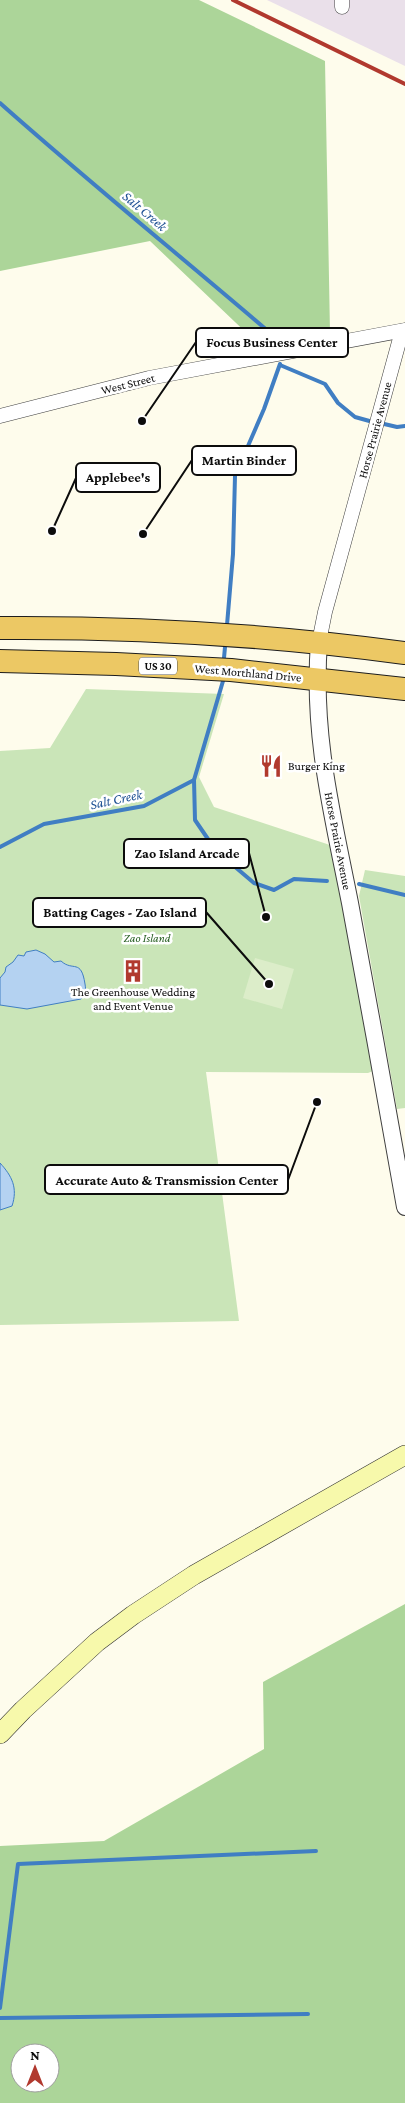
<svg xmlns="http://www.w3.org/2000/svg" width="405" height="2103" viewBox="0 0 405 2103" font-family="'Crimson Pro',serif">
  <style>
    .industrial { fill: #eae0ea }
    .green { fill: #cae5b8 }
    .forest { fill: #acd599; fill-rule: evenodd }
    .pitch { fill: #dcedc9 }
    .water { fill: #b4d2f1; stroke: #407ec3 }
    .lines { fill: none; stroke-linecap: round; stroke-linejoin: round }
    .stream { stroke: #407ec3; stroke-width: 4 }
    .minor-casing { stroke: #3f3f3f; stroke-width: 15 }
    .tertiary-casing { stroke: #3f3f3f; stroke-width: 18 }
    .secondary-casing { stroke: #2e2e2e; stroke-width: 20 }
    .trunk-casing { stroke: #1d1d1d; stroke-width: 24 }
    .minor { stroke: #fff; stroke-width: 14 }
    .tertiary { stroke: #fff; stroke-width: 16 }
    .secondary { stroke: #f7f9ab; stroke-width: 19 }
    .trunk { stroke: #ecc864; stroke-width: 22 }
    .rail { stroke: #b1392e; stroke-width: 4 }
    .labels { text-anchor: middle; stroke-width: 5; stroke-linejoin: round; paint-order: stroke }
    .shield { fill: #fff; stroke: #555; stroke-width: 1 }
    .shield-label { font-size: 11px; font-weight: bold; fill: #0c0c0c }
    .street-label { font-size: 12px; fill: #0c0c0c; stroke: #fff }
    .poi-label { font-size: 12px; fill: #0c0c0c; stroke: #fff; text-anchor: start }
    .park-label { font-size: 12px; font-style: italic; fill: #265e21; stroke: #fff }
    .water-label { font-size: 14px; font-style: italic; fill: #1f5194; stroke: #fff }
    .leader { fill: none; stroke: #0c0c0c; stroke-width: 2 }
    .callout-dot { fill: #0c0c0c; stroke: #fff; stroke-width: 2 }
    .callout { fill: #fff; stroke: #0c0c0c; stroke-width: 2 }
    .callout-label { font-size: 14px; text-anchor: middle; font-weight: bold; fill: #0c0c0c }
  </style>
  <rect width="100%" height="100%" fill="#fefcec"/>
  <!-- industrial -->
  <polygon class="industrial" points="267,0 405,0 405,66"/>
  <!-- green -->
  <g class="green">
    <polygon points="86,689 224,694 199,777 214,807 333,846 373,1071 368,1073 206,1072 239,1321 0,1325 0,751 50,748"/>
    <polygon points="365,870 405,876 405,1108 397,1109 359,896"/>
  </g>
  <!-- forest -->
  <g class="forest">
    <polygon points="0,0 199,0 325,61 330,333 258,344 150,241 0,271"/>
    <path d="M405,1604V2103H0V1846L104,1841L264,1749L263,1682ZM20,2053H50V2083H20Z"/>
  </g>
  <!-- pitch -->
  <polygon class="pitch" points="255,958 294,969 282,1009 243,998"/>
  <!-- water -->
  <g class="water">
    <path d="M36,950L45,954L54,962L61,961C73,972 81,958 85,984C86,990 86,994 81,999L27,1009L0,1005V978L5,972L6,967L13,962L18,955L24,956L26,952Z"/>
    <path d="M0,1163C12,1176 18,1188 12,1206L0,1210Z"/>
  </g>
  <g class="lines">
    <!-- stream -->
    <g class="stream">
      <path d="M0,103C90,183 184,259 275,337"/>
      <polyline points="280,365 325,384 338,403 355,417 373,422"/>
      <polyline points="380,423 397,427 405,426"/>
      <polyline points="227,625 233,554 235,476 264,409 280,364"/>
      <polyline points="224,658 225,647"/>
      <polyline points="194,780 195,820 210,842 234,866 254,883 274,890 294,879 327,881"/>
      <polyline points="0,847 44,824 144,806 194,780 223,681"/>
      <polyline points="359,884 405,895"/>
      <polyline points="0,2008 18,1864 316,1851"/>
      <polyline points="0,2018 308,2014"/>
    </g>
    <defs>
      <g id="minor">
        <polyline points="342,0 342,7"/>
        <polyline points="0,416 149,378 405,330"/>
        <polyline points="319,642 325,612 402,331"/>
      </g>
      <path id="tertiary" d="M319,642C312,735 332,812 350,903C369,1004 387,1106 405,1207"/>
      <polyline id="secondary" points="0,1734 23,1710 97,1642 133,1615 194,1575 405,1455"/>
      <g id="trunk">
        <path d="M0,628C135,627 271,635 405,653"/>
        <polyline points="0,661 116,664 231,670 405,689"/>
      </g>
    </defs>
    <!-- minor casing -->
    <use href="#minor" class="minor-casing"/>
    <!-- tertiary casing -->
    <use href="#tertiary" class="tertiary-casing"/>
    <!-- secondary casing -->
    <use href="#secondary" class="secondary-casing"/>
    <!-- trunk casing -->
    <use href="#trunk" class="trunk-casing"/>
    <!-- minor -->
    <use href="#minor" class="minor"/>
    <!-- tertiary -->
    <use href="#tertiary" class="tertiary"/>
    <!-- secondary -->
    <use href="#secondary" class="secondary"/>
    <!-- trunk -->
    <use href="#trunk" class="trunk"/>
    <!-- rail -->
    <polyline class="rail" points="233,0 405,84"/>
  </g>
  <!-- icons -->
  <defs>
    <symbol id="restaurant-bare" viewBox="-9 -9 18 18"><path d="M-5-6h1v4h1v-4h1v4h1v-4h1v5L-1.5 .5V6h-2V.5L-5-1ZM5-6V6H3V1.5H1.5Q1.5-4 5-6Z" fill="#b1392e" stroke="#fff" stroke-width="2.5" paint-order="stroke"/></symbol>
    <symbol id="building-bare" viewBox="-9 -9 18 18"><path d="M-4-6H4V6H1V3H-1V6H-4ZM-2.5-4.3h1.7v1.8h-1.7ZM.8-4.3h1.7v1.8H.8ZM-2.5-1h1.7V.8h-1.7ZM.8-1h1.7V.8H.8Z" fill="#b1392e" stroke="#fff" stroke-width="2.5" paint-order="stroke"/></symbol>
  </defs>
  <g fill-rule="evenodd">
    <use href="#restaurant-bare" x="255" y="750" width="32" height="32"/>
    <use href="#building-bare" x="117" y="955" width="32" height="32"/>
  </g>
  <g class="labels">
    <!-- shield labels -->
    <rect class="shield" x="139" y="657.5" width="38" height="17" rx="4"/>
    <g class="shield-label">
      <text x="158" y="670">US 30</text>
    </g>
    <!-- street labels -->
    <g class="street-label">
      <text transform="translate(128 384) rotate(-14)" y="4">West Street</text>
      <text transform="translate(375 430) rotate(-75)" y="4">Horse Prairie Avenue</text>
      <text transform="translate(248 673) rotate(5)" y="4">West Morthland Drive</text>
      <text transform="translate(338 841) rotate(79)" y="4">Horse Prairie Avenue</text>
    </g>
    <!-- poi labels -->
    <g class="poi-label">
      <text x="288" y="770">Burger King</text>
      <text x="133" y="996" text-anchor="middle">The Greenhouse Wedding<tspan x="133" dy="14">and Event Venue</tspan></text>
    </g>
    <!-- park labels -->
    <g class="park-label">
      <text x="147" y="942">Zao Island</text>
    </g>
    <!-- water labels -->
    <g class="water-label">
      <text transform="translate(145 211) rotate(40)" y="5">Salt Creek</text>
      <text transform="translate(116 799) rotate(-12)" y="5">Salt Creek</text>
    </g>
  </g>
  <!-- callouts -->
  <path class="leader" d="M142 421L196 342M143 534L192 460M52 531L76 478M266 917L249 853M269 984L206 912M317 1102L288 1180"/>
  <g class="callout-dot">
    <circle cx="142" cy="421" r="5"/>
    <circle cx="143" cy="534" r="5"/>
    <circle cx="52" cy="531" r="5"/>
    <circle cx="266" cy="917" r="5"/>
    <circle cx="269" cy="984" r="5"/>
    <circle cx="317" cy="1102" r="5"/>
  </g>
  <g class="callout">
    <rect x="196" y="328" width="152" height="29" rx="5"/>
    <rect x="192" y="446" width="104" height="29" rx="5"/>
    <rect x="76" y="463" width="84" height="29" rx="5"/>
    <rect x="124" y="839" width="125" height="29" rx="5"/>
    <rect x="33" y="898" width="173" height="29" rx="5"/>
    <rect x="45" y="1165" width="243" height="29" rx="5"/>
  </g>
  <g class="callout-label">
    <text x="272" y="347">Focus Business Center</text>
    <text x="244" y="465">Martin Binder</text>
    <text x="118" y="482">Applebee's</text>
    <text x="187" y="858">Zao Island Arcade</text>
    <text x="120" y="917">Batting Cages - Zao Island</text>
    <text x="167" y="1185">Accurate Auto &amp; Transmission Center</text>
  </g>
  <!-- north arrow -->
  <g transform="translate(35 2068)"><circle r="24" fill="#ffffff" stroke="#9e9e9e"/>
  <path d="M0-4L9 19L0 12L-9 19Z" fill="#b1392e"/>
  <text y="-8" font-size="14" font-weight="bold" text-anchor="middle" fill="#0c0c0c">N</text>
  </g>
</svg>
